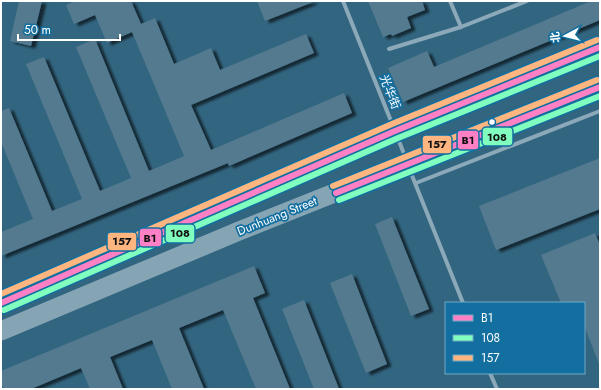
<svg xmlns="http://www.w3.org/2000/svg" width="601" height="390" viewBox="0 0 601 390" font-family="Jost,'Noto Sans SC',sans-serif">
  <style>
    .building { fill: #527a8f; filter: url(#shadow) }
    .lines { fill: none; stroke-linecap: round; stroke-linejoin: round }
    .minor { stroke: #8ba9b9; stroke-width: 4 }
    .secondary { stroke: #85a5b5; stroke-width: 19 }
    .bus-1-casing { stroke: #126fa0; stroke-width: 9 }
    .bus-2-casing { stroke: #126fa0; stroke-width: 9 }
    .bus-3-casing { stroke: #126fa0; stroke-width: 9 }
    .bus-1 { stroke: #ff80c5; stroke-width: 6 }
    .bus-2 { stroke: #80ffbe; stroke-width: 6 }
    .bus-3 { stroke: #ffb580; stroke-width: 6 }
    .bus-dot { fill: #fff; stroke: #126fa0; stroke-width: 1.5 }
    .labels { text-anchor: middle; stroke-width: 3.5; stroke-linejoin: round; paint-order: stroke }
    .street-label { font-size: 12px; fill: #fff; stroke: #126fa0 }
    .line-badge { stroke: #126fa0; stroke-width: 1.5 }
    .pale-badge-label { font-size: 11px; text-anchor: middle; font-weight: bold; fill: #111 }
  </style>
  <defs>
    <filter id="shadow"><feDropShadow dx="4.5" dy="2.5" stdDeviation="1" flood-color="#0009"/></filter>
  </defs>
  <rect width="100%" height="100%" fill="#326580"/>
  <!-- building -->
  <g class="building">
    <polygon points="19,1 42,1 31,46 10,41"/>
    <polygon points="75,1 131,1 141,24 155,18 174,64 211,48 220,70 306,34 314,53 191,105 211,150 344,93 352,113 229,166 228,163 1,256 1,232 33,219 1,142 1,111 9,108 52,211 82,199 26,64 44,57 100,191 131,178 76,47 95,39 149,171 184,156 132,32 107,43 95,15 74,24 66,5"/>
    <polygon points="257,1 313,1 313,2 265,21"/>
    <polygon points="368,1 422,1 425,10 407,17 411,28 392,36 391,34 383,37"/>
    <polygon points="591,1 600,1 600,20 403,102 388,68 427,51 434,67"/>
    <polygon points="600,158 600,209 496,250 479,206"/>
    <polygon points="392,217 429,309 411,316 375,224"/>
    <polygon points="595,233 600,245 599,364 584,325 584,303 561,303 541,255"/>
    <polygon points="254,266 265,293 253,298 290,389 256,389 223,310 179,328 204,389 172,389 152,340 110,357 123,389 90,389 81,368 31,389 4,389 1,383 1,371"/>
    <polygon points="352,274 387,364 366,373 330,283"/>
    <polygon points="304,300 339,389 314,389 282,309"/>
  </g>
  <g class="lines">
    <!-- minor -->
    <g class="minor">
      <polyline points="343,1 393,126"/>
      <polyline points="450,1 461,27"/>
      <polyline points="389,49 461,27 527,1"/>
      <polyline points="397,136 406,159"/>
      <polyline points="409,168 463,303"/>
      <polyline points="416,183 600,111"/>
      <polyline points="490,373 497,389"/>
    </g>
    <!-- secondary -->
    <g class="secondary">
      <polyline points="1,303 395,131 600,47"/>
      <polyline points="1,331 239,231 600,87"/>
    </g>
    <defs>
      <g id="bus-1">
        <polyline points="336,193 600,87"/>
        <polyline points="1,303 395,131 600,47"/>
      </g>
      <g id="bus-2">
        <polyline points="339,200 600,96"/>
        <polyline points="4,310 398,138 600,56"/>
      </g>
      <g id="bus-3">
        <polyline points="333,186 597,80"/>
        <polyline points="1,294 392,124 597,40"/>
      </g>
    </defs>
    <!-- bus-1 casing -->
    <use href="#bus-1" class="bus-1-casing"/>
    <!-- bus-2 casing -->
    <use href="#bus-2" class="bus-2-casing"/>
    <!-- bus-3 casing -->
    <use href="#bus-3" class="bus-3-casing"/>
    <!-- bus-1 -->
    <use href="#bus-1" class="bus-1"/>
    <!-- bus-2 -->
    <use href="#bus-2" class="bus-2"/>
    <!-- bus-3 -->
    <use href="#bus-3" class="bus-3"/>
  </g>
  <!-- markers -->
  <circle class="bus-dot" cx="492" cy="122" r="3.5"/>
  <g class="labels">
    <!-- street labels -->
    <g class="street-label">
      <text transform="translate(390 92) rotate(68)" y="4">光华街</text>
      <text transform="translate(277 216) rotate(-22)" y="4">Dunhuang Street</text>
    </g>
  </g>
  <g class="line-badge">
    <rect x="482" y="127" width="31" height="19" rx="4" fill="#80ffbe"/>
    <rect x="457" y="130" width="22" height="20" rx="4" fill="#ff80c5"/>
    <rect x="422" y="135" width="30" height="19" rx="4" fill="#ffb580"/>
    <rect x="165" y="224" width="30" height="19" rx="4" fill="#80ffbe"/>
    <rect x="139" y="228" width="23" height="19" rx="4" fill="#ff80c5"/>
    <rect x="107" y="232" width="30" height="19" rx="4" fill="#ffb580"/>
  </g>
  <g class="pale-badge-label">
    <text x="497" y="141">108</text>
    <text x="468" y="144">B1</text>
    <text x="437" y="148">157</text>
    <text x="180" y="237">108</text>
    <text x="150" y="242">B1</text>
    <text x="122" y="245">157</text>
  </g>
  <!-- border -->
  <rect width="601" height="390" fill="none" stroke="#ffffff" stroke-width="4"/>
  <!-- legend -->
  <rect x="445" y="302" width="140" height="72" fill="#126fa0" stroke="#71a9c6"/>
  <rect x="453" y="315" width="20" height="6" fill="#ff80c5" stroke="#71a9c6"/>
  <text x="481" y="322" font-size="12" fill="#ffffff">B1</text>
  <rect x="453" y="335" width="20" height="6" fill="#80ffbe" stroke="#71a9c6"/>
  <text x="481" y="342" font-size="12" fill="#ffffff">108</text>
  <rect x="453" y="355" width="20" height="6" fill="#ffb580" stroke="#71a9c6"/>
  <text x="481" y="362" font-size="12" fill="#ffffff">157</text>
  <!-- north arrow -->
  <g transform="translate(565 36) rotate(263)" stroke="#126fa0" stroke-width="3" paint-order="stroke">
  <path d="M0-3L7 15L0 10L-7 15Z" fill="#ffffff"/>
  <text y="-6" font-size="11" font-weight="bold" text-anchor="middle" fill="#ffffff">北</text>
  </g>
  <!-- scale -->
  <path d="M18 34v6h102v-6" fill="none" stroke="#ffffff" stroke-width="2"/>
  <text x="24" y="34" font-size="12" fill="#ffffff" stroke="#126fa0" stroke-width="3" paint-order="stroke">50 m</text>
</svg>
